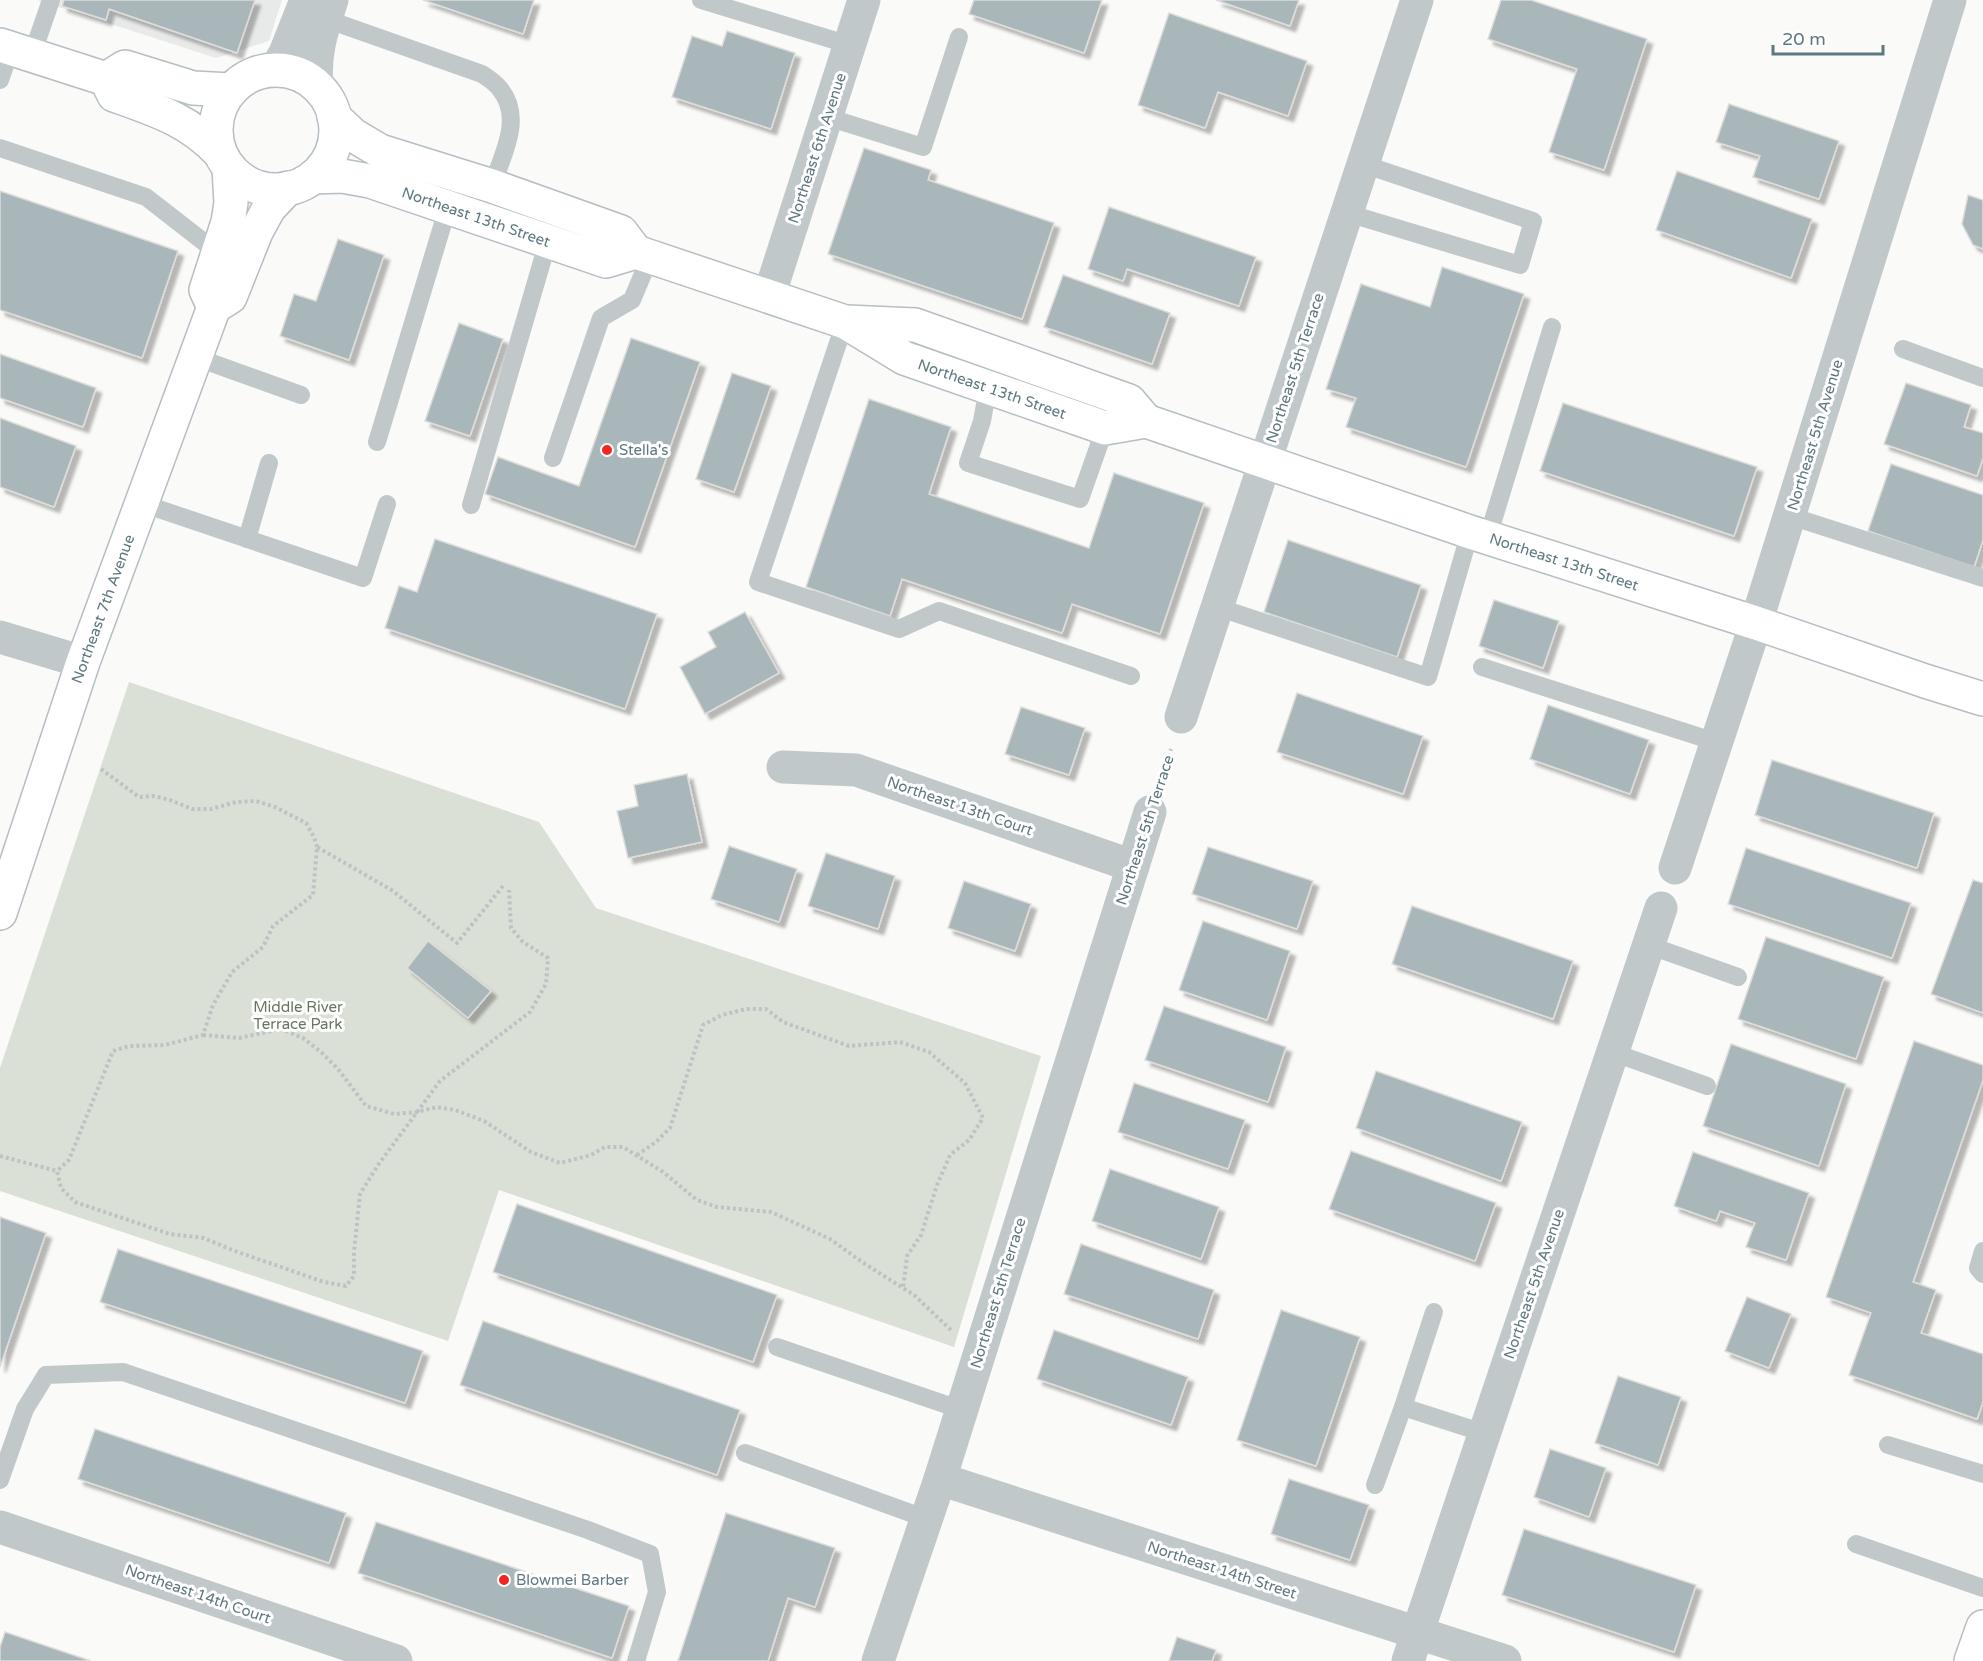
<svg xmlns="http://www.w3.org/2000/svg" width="1983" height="1661" viewBox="0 0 1983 1661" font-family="'Varela Round',sans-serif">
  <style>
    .built { fill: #e8eae9 }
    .green { fill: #dbe0d6 }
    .building { fill: #a9b7ba; stroke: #dcdcda; stroke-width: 1.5; filter: url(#shadow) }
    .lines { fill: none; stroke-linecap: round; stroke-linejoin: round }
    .secondary-casing { stroke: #b5bec1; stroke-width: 36 }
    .path { stroke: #bdc2c4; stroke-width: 4; stroke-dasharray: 3 3; stroke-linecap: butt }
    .lane { stroke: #c0c8ca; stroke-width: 18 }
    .street { stroke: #c0c8ca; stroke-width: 33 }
    .secondary { stroke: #fff; stroke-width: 33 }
    .poi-dot { fill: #f12621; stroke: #fff; stroke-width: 2 }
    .labels { text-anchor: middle; stroke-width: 6; stroke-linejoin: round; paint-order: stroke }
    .street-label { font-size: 15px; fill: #5e787f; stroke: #fff }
    .poi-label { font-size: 15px; fill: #5e787f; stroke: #fff; text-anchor: start }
    .park-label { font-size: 15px; fill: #67775e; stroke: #fff }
  </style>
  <defs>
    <filter id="shadow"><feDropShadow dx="5.5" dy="5.5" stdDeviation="1.5" flood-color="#0004"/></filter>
  </defs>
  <rect width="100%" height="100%" fill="#fafaf8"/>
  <!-- built -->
  <polygon class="built" points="37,0 282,0 269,41 216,58"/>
  <!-- green -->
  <polygon class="green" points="129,682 539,822 596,908 1041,1056 954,1347 499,1190 448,1341 0,1191 0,1068"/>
  <!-- building -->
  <g class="building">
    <polygon points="64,0 255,0 237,53 109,9 106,20 62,6"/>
    <polygon points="423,0 534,0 523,34"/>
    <polygon points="974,0 1102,0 1084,53 969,14"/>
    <polygon points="1216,0 1299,0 1290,26"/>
    <polygon points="1501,0 1531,0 1647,39 1604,170 1549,152 1577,69 1488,39"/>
    <polygon points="1169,13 1307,61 1288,116 1218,92 1205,128 1138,105"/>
    <polygon points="727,31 795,53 771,129 672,97 692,36 722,46"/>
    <polygon points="1729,104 1839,141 1819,199 1753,177 1760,156 1716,142"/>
    <polygon points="864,148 931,170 928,180 1054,223 1022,319 828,254"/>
    <polygon points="1677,171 1812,219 1791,278 1656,230"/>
    <polygon points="0,191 178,251 142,358 0,310"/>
    <polygon points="1968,195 1983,200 1983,249 1973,245 1962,224"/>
    <polygon points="1109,207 1256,257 1239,306 1127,269 1123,281 1088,269"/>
    <polygon points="338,239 384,255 349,360 280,336 294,294 316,301"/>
    <polygon points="1442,267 1524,294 1466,467 1346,427 1356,398 1326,389 1361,284 1430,307"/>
    <polygon points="1063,275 1170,313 1152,364 1044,327"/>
    <polygon points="459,323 503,339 470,436 425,421"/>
    <polygon points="631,338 700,362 635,547 485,494 498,457 579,486"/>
    <polygon points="0,354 96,388 83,427 0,398"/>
    <polygon points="732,373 771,386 734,492 696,479"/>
    <polygon points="1906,383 1971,405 1964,427 1983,433 1983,458 1977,476 1884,444"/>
    <polygon points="869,399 951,427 929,494 1089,548 1114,473 1204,503 1160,634 1072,604 1062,633 902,579 890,616 806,587"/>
    <polygon points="1563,403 1757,467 1734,536 1540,471"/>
    <polygon points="0,418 76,446 54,507 0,487"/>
    <polygon points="1891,464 1983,495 1983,540 1974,567 1868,531"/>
    <polygon points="435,539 657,614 625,709 385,628 399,586 417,592"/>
    <polygon points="1288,540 1421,585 1397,657 1264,612"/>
    <polygon points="1494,600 1559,621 1543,668 1479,646"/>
    <polygon points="745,612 779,673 705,714 680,667 716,647 708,632"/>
    <polygon points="1297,693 1423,736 1403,794 1277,752"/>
    <polygon points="1548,705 1649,740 1630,794 1530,759"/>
    <polygon points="1021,707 1085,728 1069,775 1005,754"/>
    <polygon points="1772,760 1934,813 1917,868 1755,815"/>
    <polygon points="687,774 702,842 628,858 617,811 638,806 634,785"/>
    <polygon points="729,846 797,869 779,922 711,899"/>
    <polygon points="1208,847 1313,881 1297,929 1192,894"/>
    <polygon points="1746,848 1911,903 1892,958 1728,904"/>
    <polygon points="826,853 895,876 878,929 808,906"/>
    <polygon points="1973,880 1983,883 1983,1013 1931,994"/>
    <polygon points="964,881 1031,904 1015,951 948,928"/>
    <polygon points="1412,906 1573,961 1553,1019 1392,964"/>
    <polygon points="1203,921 1290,951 1267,1020 1179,990"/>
    <polygon points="1766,937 1884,977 1856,1059 1738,1019"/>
    <polygon points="428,941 491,991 468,1018 407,968"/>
    <polygon points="1164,1006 1286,1047 1268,1102 1145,1060"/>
    <polygon points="1914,1041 1983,1065 1983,1080 1913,1282 1936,1290 1921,1333 1983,1354 1983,1402 1977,1419 1849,1375 1871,1313 1826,1297"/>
    <polygon points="1731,1044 1846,1084 1819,1166 1703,1126"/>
    <polygon points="1376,1071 1522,1122 1501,1181 1356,1128"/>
    <polygon points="1134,1083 1245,1120 1228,1169 1118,1132"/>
    <polygon points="1351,1151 1496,1203 1475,1261 1329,1209"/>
    <polygon points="1693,1152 1809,1193 1786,1260 1746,1247 1755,1223 1720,1211 1716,1221 1674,1206"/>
    <polygon points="1110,1169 1219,1207 1201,1259 1092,1221"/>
    <polygon points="517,1204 777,1295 753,1362 493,1272"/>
    <polygon points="0,1217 46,1233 0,1367"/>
    <polygon points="1081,1244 1214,1290 1198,1339 1064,1294"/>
    <polygon points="118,1249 423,1351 405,1403 100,1302"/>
    <polygon points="1747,1297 1791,1314 1769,1368 1725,1351"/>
    <polygon points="1281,1310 1360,1337 1316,1466 1237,1440"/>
    <polygon points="483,1321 740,1410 717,1475 460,1385"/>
    <polygon points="1054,1330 1188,1377 1171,1425 1037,1379"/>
    <polygon points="1618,1376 1681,1397 1658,1465 1595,1443"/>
    <polygon points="95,1429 346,1513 329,1563 78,1479"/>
    <polygon points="1550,1449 1606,1468 1589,1517 1534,1497"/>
    <polygon points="1289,1479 1369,1505 1350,1560 1271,1534"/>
    <polygon points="726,1513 835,1548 815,1607 788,1598 768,1661 678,1661"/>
    <polygon points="376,1522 629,1606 612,1658 358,1573"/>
    <polygon points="1524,1529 1696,1585 1674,1652 1502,1595"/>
    <polygon points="5,1632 91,1661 0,1661 0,1647"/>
    <polygon points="1177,1637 1216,1650 1212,1661 1169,1661"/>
  </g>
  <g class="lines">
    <defs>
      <g id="secondary">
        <path d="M0,45L106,79L114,95C156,110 189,120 220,153"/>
        <circle cx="276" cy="130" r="60"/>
        <polyline points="106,79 125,67 193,88 231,90"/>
        <polyline points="334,117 353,135 380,151 492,186 621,232 636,252"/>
        <polyline points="313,177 342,176 370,181 606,261 636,252 845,322 904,358 1105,428 1146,421 1470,532 1756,623 1925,681 1983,699"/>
        <polyline points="214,307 206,290 228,222 231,203 229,168"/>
        <polyline points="846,322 915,325 1129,401 1146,421"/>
        <polyline points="0,913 83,662 214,307 230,297 256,232 269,208 288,188"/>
        <polyline points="1971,1661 1983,1627"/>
      </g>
    </defs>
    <!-- secondary casing -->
    <use href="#secondary" class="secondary-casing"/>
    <!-- path -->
    <g class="path">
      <polyline points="101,769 139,797 154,796 170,800 192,809 211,809 236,802 256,801 275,807 306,823 314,837 317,847"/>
      <polyline points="1161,779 1171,749"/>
      <polyline points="503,886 457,943 393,891 317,847 313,895 273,926 263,947 232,972 213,1005 203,1035 165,1045 129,1046 113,1051 69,1160 57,1171 61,1188 75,1202 170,1234 204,1238 232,1250 324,1282 346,1286 354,1276 354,1252 360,1194 378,1165 440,1081 530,1012 546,984 548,958 523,942 511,928 509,890"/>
      <polyline points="203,1035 239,1038 281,1029 303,1038 321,1052 338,1069 366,1106 394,1114 417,1112 437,1107 455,1110 484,1121 531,1152 560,1163 591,1155 605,1147 623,1147 663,1172 697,1200 717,1207 771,1212 830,1239 865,1264 914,1295 951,1330"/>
      <polyline points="637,1155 656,1142 670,1128 703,1025 722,1015 746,1009 766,1009 783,1022 849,1046 900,1042 929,1052 965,1083 983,1118 969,1140 950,1155 937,1185 921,1235 907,1256 903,1288"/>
      <polyline points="0,1156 57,1171"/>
    </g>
    <!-- lane -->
    <g class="lane">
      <polyline points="701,0 850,45"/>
      <path d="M326,19L482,74C488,78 496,83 500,89C524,118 502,156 492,186"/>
      <polyline points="32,55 51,0"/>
      <polyline points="0,80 11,48"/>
      <polyline points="827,117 923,147 959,37"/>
      <polyline points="0,148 146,197 218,253"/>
      <polyline points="1347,213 1520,265 1533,221 1363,164"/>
      <polyline points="845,322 758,582 899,629 939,611 1131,676"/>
      <polyline points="1903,349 1983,378"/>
      <polyline points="195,357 301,395"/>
      <polyline points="988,388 982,421 968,463 1080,499 1105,428"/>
      <polyline points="377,442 450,200"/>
      <polyline points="553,458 601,318 632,300 650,257"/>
      <polyline points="141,503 363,578 387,504"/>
      <polyline points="471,505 548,241"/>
      <polyline points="1790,516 1983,578"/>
      <polyline points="1488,537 1552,327"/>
      <polyline points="247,539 269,463"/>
      <polyline points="1217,607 1428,677 1470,532"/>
      <polyline points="1482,667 1716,742"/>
      <polyline points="1648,945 1738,977"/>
      <polyline points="1612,1052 1707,1086"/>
      <polyline points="1983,1251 1978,1268 1983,1274"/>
      <polyline points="777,1347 962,1410"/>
      <polyline points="1403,1407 1434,1312"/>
      <polyline points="1888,1445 1983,1474"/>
      <polyline points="745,1453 927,1519"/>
      <polyline points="0,1480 25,1409 46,1375 123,1372 588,1530 650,1554 657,1592 636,1661"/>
      <polyline points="1375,1485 1403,1407 1484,1433"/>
      <polyline points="1856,1544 1983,1588"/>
    </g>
    <!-- street -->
    <g class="street">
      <polyline points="275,70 285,53 306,0"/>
      <path d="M317,86C314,53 322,31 332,0"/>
      <polyline points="769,296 864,0"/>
      <polyline points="0,637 83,662"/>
      <polyline points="1181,717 1417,0"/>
      <polyline points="783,767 856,770 1133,866"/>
      <polyline points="1675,868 1756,623 1950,0"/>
      <polyline points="940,1479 1505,1661"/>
      <polyline points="0,1527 396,1661"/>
      <polyline points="878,1661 940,1479 1150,812"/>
      <polyline points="1408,1661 1661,908"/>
    </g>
    <!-- secondary -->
    <use href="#secondary" class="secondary"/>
  </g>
  <!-- markers -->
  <g class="poi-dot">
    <circle cx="607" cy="450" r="6"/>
    <circle cx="504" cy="1580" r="6"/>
  </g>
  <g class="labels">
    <!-- street labels -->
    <g class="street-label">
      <text transform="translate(817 148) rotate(-72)" y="5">Northeast 6th Avenue</text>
      <text transform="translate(476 217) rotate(19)" y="5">Northeast 13th Street</text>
      <text transform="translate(1295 368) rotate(-72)" y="5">Northeast 5th Terrace</text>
      <text transform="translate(992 389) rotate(19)" y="5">Northeast 13th Street</text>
      <text transform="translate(1815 435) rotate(-73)" y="5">Northeast 5th Avenue</text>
      <text transform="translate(1564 562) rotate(18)" y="5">Northeast 13th Street</text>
      <text transform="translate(103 609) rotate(-70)" y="5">Northeast 7th Avenue</text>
      <text transform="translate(960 806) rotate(19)" y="5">Northeast 13th Court</text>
      <text transform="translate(1145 830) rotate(-72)" y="5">Northeast 5th Terrace</text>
      <text transform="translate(1534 1284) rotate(-71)" y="5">Northeast 5th Avenue</text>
      <text transform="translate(998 1293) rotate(-73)" y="5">Northeast 5th Terrace</text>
      <text transform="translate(1222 1570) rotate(18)" y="5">Northeast 14th Street</text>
      <text transform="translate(198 1594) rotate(19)" y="5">Northeast 14th Court</text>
    </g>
    <!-- poi labels -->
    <g class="poi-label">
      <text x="619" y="455">Stella's</text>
      <text x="516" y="1585">Blowmei Barber</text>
    </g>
    <!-- park labels -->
    <g class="park-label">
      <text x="298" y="1012">Middle River<tspan x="298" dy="17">Terrace Park</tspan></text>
    </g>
  </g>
  <!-- scale -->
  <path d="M1773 45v9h110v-9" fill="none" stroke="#5e787f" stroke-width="3"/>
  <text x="1782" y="45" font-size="18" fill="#5e787f" stroke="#ffffff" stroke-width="4.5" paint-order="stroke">20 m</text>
</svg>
